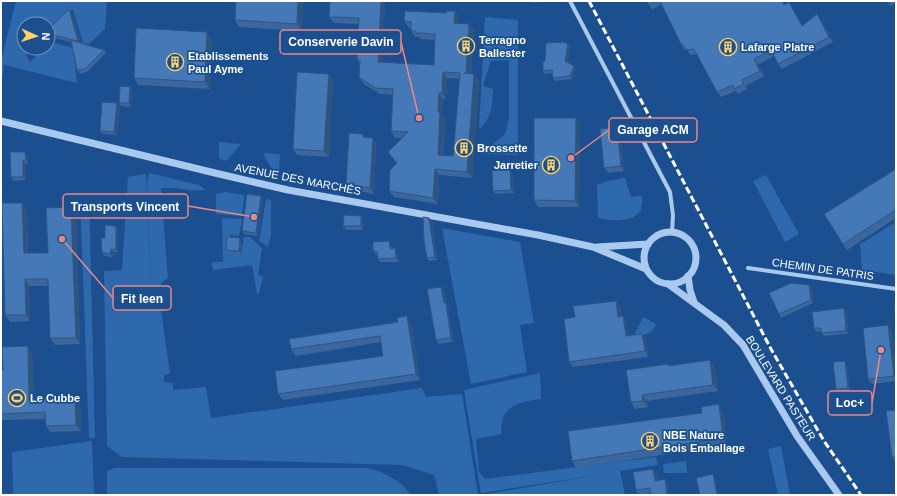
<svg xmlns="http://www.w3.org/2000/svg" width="897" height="496" viewBox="0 0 897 496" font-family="Arial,sans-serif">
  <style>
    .green { fill: #2e69ad }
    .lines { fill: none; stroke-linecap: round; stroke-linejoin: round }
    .minor { stroke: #a9c9ee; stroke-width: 4 }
    .tertiary { stroke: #a9c9ee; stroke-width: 7 }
    .rail { stroke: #fff; stroke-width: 3; stroke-dasharray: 7 3; stroke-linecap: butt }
    .wall { fill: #3a679d; fill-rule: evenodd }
    .shaded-wall { fill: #305480 }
    .building { fill: #4478b7; stroke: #305480; fill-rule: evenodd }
    .labels { text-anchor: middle; stroke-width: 3.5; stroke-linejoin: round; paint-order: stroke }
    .poi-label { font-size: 11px; font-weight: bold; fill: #fff; stroke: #1b4f8f; text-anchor: start }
    .street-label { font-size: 11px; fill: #fff; stroke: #1b4f8f }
    .leader { fill: none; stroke: #e88989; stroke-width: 1.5 }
    .callout-dot { fill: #e88989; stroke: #1b4f8f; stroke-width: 1.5 }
    .callout { fill: #1b4f8f; stroke: #e88989; stroke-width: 1.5 }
    .callout-label { font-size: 12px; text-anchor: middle; font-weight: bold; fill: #fff }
  </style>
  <rect width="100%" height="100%" fill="#1b4f8f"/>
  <!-- green -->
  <g class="green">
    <polygon points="16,1 107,1 105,29 89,44 83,43 73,9 48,32 48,24 24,24 24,48 33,48 26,55 30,62 45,48 48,48 48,46 51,42 73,48 77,83 4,65 1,85 1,61"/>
    <path d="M485,17L518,20V155L482,154L505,134L509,119V60L491,61L483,86L493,89C493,103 491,121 479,129Z"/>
    <polygon points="219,142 241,144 226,161 219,158"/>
    <polygon points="263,153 280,154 279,171 272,170"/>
    <path d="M149,173L199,185L206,190C192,192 175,187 161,188L168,278L161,283L159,296L170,374L164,375V382L173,383V390L206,387L211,418L422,388L426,397L462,394L478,495H439L434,475L402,465L122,457L107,446L104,271L122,270L128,177L146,174L152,313L147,183Z"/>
    <polygon points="766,175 799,234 785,242 753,181"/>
    <path d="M625,178L631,197L642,196C642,200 642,206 641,209C636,223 609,222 598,217L597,185L608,181Z"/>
    <polygon points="225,192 244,195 242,216 216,214 216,194"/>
    <polygon points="89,194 95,438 89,438 80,196"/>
    <polygon points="266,199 271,200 271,235 268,247 259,241"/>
    <polygon points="222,218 242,219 239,236 230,235 229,253 241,254 244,237 250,237 262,248 258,275 263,276 259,294 257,294 252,265 213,270 212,262 223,262"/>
    <polygon points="896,222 896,275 862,270 860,244"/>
    <polygon points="442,228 520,242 534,323 520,325 527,372 471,384"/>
    <path d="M643,317L656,324C652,335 643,336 633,337Z"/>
    <path d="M540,373L541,399C527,401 509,403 503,418C501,423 502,429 501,434L476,439L479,472L485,479L656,457L658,465L620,471L625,495H481L598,475L481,493L464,390Z"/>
    <polygon points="92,441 94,495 13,495 12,452"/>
    <polygon points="781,446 790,495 778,495 768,449"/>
    <polygon points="686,461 687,473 664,473 663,464"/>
    <path d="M115,468H367C386,473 399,479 411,495H107V471Z"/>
  </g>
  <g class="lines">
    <!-- minor -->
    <g class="minor">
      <polyline points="570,1 670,192 673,215 672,232"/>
      <polyline points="748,268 896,289"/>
    </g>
    <!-- tertiary -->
    <g class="tertiary">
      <polyline points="1,121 215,173 288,190 538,235 593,247 646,269"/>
      <circle cx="670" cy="258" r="26"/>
      <polyline points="597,247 648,244"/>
      <polyline points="688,276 690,290 694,302"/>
      <polyline points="668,284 724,325 743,345 797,436 839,495"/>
    </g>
    <!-- rail -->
    <polyline class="rail" points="589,1 771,349 824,441 861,495"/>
  </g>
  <!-- wall -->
  <g class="wall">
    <polygon points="236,1 303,1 302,31 239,27 235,20"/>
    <path d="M330,1H385L382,62L434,65V40L420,39L419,37H415L411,31V28H409L404,21L459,17V23L474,30L471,74H474L479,81L472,178L439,175L438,204L394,197L389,191L397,164L388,152L402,138H395L391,131L393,95L380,94L364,84L359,77L360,64L357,60L359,24L334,23L329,17ZM447,78L460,79L453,156L443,155L445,119L442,115L443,99H446Z"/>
    <polygon points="532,1 545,1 534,3"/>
    <polygon points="647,1 783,1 784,5 792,8 802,26 821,19 833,42 782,69 778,64 774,56 758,65 764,76 746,86 747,89 738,94 736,91 721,97 717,92 697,54 690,55 686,49 684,50 661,4 652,10"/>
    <polygon points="887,1 896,1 896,3 891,6"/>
    <polygon points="72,12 81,43 104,50 106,53 87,72 80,74 77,70 71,42 48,37 48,30"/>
    <polygon points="212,39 210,89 138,85 134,78"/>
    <polygon points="568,44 570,47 567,62 576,69 572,79 555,81 553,78 552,73 545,74 543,71 545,61"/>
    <polygon points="329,74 333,80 329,157 297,155 293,149"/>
    <polygon points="130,87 132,90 131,107 121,106 119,103"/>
    <polygon points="120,106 117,135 103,134 100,131"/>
    <polygon points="576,118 580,125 579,207 538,207 534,200"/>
    <polygon points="620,132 624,171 608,173 604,168"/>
    <polygon points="376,143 374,194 350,189 346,184"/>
    <polygon points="10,152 28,155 28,164 26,164 26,180 13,181 11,177"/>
    <polygon points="896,169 896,218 847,250 843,244"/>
    <polygon points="512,173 514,193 496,194 493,191"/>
    <polygon points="263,200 258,236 244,234 242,231"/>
    <polygon points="22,203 27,209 28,253 48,253 71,207 76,214 80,344 55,345 50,338 49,286 29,286 30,321 10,322 5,315"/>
    <polygon points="429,218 432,221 437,260 429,261 427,258"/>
    <polygon points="363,219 363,230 346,230 343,226"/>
    <polygon points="118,229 118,252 114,252 113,257 104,256 102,252 105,238"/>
    <polygon points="389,241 391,245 392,248 397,252 399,262 380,262 378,259 378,254 376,255 373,251"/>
    <polygon points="242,242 241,255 229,253 226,250"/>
    <polygon points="809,285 812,288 813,303 781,318 779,314"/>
    <polygon points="441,287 444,290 446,303 448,306 453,342 439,344 436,340"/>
    <polygon points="616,301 620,306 621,316 623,316 626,321 628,335 642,334 646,339 648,357 573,367 569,362 575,317"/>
    <polygon points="844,308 847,311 848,328 847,328 848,334 824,336 821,333 821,331 816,332 814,328"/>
    <polygon points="411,322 420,380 283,400 278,394 383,356 381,342 296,356 291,349"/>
    <polygon points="892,331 896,367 896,381 872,384 868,379"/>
    <polygon points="32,352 34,400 75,398 80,404 81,431 50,432 46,426 46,419 1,420 1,370 3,370"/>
    <polygon points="845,361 847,364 850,392 839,393 836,389"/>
    <polygon points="668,364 670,366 715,367 718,391 647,401 648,407 635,409 631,402"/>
    <polygon points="896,410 896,463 892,457"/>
    <polygon points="723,411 727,445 576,468 572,461"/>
    <polygon points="657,474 658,480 665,479 668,484 651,493 639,495 636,490"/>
  </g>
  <!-- shaded-wall -->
  <g class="shaded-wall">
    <polygon points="298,1 303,1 302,31 297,24"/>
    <polygon points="381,1 385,1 382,68 378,62"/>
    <polygon points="69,9 72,12 81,44 78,41"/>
    <polygon points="455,11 459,17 459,29 454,23"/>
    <polygon points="817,14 821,19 833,42 829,37"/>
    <polygon points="1,21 3,23 1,31"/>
    <polygon points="469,24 474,30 470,80 466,74"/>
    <polygon points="207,32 212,39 210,89 205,82"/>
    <polygon points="568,44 570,47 567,64 565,61"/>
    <polygon points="754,59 758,65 764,76 760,71"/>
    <polygon points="574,66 576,69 572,79 570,76"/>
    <polygon points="443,72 447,78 446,99 442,93"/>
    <polygon points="329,74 333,80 329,157 324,151"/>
    <polygon points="474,74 479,81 472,178 467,172"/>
    <polygon points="130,87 132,90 131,107 129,103"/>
    <polygon points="439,93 443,99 442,115 445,119 442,161 438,155 438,112"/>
    <polygon points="117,103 120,106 117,135 114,132"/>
    <polygon points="576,118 580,125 579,207 575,201"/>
    <polygon points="617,127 620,132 624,171 621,166"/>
    <polygon points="373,138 376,143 374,194 370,188"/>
    <polygon points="25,152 28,155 28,164 26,160"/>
    <polygon points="23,160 26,164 26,180 23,177"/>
    <polygon points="435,169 439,175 438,204 433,198"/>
    <polygon points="510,169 512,173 514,193 511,190"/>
    <polygon points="261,196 263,200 258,236 256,233"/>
    <polygon points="22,203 27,209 28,260 24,253"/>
    <polygon points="71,207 76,214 80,344 76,338"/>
    <polygon points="361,216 363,219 363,230 361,226"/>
    <polygon points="429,218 432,221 437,260 435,257"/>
    <polygon points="116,226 118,229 118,252 116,249"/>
    <polygon points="240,238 242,242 241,255 239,251"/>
    <polygon points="389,241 391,245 392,252 390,249"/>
    <polygon points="395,248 397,252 399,262 396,258"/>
    <polygon points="111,249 114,252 113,257 110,254"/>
    <polygon points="25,279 29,286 30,321 26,315"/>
    <polygon points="809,285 812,288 813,303 811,300"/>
    <polygon points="441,287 444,290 446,303 448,306 453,342 451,338"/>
    <polygon points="616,301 620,306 622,322 618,317"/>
    <polygon points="844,308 847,311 848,328 846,325"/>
    <polygon points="407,316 411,322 420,380 416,374"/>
    <polygon points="623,316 626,321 629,341 626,336"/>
    <polygon points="845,325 847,328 848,334 846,331"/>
    <polygon points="888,325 892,331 896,367 896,379 894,376"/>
    <polygon points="642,334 646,339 648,357 645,351"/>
    <polygon points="28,346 32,352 34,406 29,400"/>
    <polygon points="710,360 715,367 718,391 713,385"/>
    <polygon points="845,361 847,364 850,392 848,388"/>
    <polygon points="642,395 647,401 648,407 643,401"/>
    <polygon points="75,398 80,404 81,431 76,425"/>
    <polygon points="719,404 723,411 727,445 723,438"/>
    <polygon points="653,469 657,474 658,486 655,481"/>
    <polygon points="713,474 715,478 719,495 717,495"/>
    <polygon points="665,479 668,484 670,495 667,495"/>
  </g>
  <!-- building -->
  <g class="building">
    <polygon points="236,1 298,1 297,24 235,20"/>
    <path d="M330,1H381L378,62L434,65L435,34L416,33V31H411V22L404,21L405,11L446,13L447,11H455L454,23L469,24L466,74L464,73L474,74L467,172L435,169L433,198L389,191L390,170L397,163L388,152L408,132L391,131L393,89L375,88L359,77L360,60H357L359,18L329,17ZM443,72L460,73L453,156L438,155L440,112H438L439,93H442Z"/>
    <polygon points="647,1 655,1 649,5"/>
    <polygon points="660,1 782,1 784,5 789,2 802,26 817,14 829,37 778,64 771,50 754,59 760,71 742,80 744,84 734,89 733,85 717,92 694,49 687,50 682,44 681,44"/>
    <polygon points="69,9 78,41 48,34 48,30"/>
    <polygon points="136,28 207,32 205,82 134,78"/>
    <polygon points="71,40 104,50 85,69 77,70"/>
    <polygon points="563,42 568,44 565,61 574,66 570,76 553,78 552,70 543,71 543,62 545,61 546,43"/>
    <polygon points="297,72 329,74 324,151 293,149"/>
    <polygon points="120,86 130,87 129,103 119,103"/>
    <polygon points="102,102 117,103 114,132 100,131"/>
    <polygon points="534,118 576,118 575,201 534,200"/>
    <polygon points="617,127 621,166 604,168 600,129"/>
    <polygon points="349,133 363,134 363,137 373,138 370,188 346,184"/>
    <polygon points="10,152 25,152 26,160 23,160 23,177 11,177"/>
    <polygon points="510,169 511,190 493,191 492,171"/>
    <polygon points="896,169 896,210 843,244 824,214"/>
    <polygon points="247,194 261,196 256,233 242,231"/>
    <polygon points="2,203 22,203 24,253 48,253 46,208 71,207 76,338 50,338 48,279 25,279 26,315 5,315"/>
    <polygon points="344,215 361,216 361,226 343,226"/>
    <polygon points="423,217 429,218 435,257 427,258 424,241"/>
    <polygon points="105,225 116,226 116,249 111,249 110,254 102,252 101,238 105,238"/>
    <polygon points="227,237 240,238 239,251 226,250"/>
    <polygon points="389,241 390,249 395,248 396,258 378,259 377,251 373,251 373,242"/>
    <polygon points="791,283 809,285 811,300 779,314 769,293"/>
    <polygon points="441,287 444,303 446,303 451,338 436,340 427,289"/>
    <polygon points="616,301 618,317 623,316 626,336 642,334 645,351 569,362 564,319 575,317 573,306"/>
    <polygon points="894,304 896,304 896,317"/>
    <polygon points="844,308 846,325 845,325 846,331 821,333 821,328 814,328 812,312"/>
    <polygon points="407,316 416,374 278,394 275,371 383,356 380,336 291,349 289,339 398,322 397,318"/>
    <polygon points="888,325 894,376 868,379 863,328"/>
    <polygon points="28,346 29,400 75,398 76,425 46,426 45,412 1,414 1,370 3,370 2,347"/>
    <polygon points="710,360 713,385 642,395 643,401 631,402 626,370 668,364 668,366"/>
    <polygon points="845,361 848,388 836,389 833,362"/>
    <polygon points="719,404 723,438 572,461 568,431 702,413 701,407"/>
    <polygon points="896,410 896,457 892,457 886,411"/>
    <polygon points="653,469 655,481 665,479 667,495 651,495 650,488 636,490 633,472"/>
    <polygon points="713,474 717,495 700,495 696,478"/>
  </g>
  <!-- icons -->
  <defs>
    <symbol id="building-ring" viewBox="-11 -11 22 22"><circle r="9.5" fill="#1b4f8f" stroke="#ffd166" stroke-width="1.5"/><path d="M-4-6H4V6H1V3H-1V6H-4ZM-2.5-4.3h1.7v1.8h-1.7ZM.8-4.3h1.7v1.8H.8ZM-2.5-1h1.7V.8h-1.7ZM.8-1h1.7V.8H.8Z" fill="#ffd166"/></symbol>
    <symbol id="stadium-ring" viewBox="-11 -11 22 22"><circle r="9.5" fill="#1b4f8f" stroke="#ffd166" stroke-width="1.5"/><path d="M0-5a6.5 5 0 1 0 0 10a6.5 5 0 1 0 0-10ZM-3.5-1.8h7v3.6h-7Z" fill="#ffd166"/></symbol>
  </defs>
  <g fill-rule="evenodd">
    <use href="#building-ring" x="456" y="36" width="20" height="20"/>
    <use href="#building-ring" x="718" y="37" width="20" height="20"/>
    <use href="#building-ring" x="165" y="52" width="20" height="20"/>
    <use href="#building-ring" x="454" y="138" width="20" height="20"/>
    <use href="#building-ring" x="541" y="155" width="20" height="20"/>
    <use href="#stadium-ring" x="7" y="388" width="20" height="20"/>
    <use href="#building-ring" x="640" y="431" width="20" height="20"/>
  </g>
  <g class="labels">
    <!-- poi labels -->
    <g class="poi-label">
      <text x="479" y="44">Terragno<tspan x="479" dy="13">Ballester</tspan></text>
      <text x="741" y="51">Lafarge Platre</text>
      <text x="188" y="60">Etablissements<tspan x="188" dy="13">Paul Ayme</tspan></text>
      <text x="477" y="152">Brossette</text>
      <text x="538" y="169" text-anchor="end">Jarretier</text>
      <text x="30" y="402">Le Cubbe</text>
      <text x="663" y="439">NBE Nature<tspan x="663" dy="13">Bois Emballage</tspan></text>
    </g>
    <!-- street labels -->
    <g class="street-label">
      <text transform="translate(298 179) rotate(11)" y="4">AVENUE DES MARCHÉS</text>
      <text transform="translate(823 269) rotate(8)" y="4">CHEMIN DE PATRIS</text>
      <text transform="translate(781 388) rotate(58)" y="4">BOULEVARD PASTEUR</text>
    </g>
  </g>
  <!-- callouts -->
  <path class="leader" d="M419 118L401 42M571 158L609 130M254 217L188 206M62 239L113 298M881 350L872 403"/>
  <g class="callout-dot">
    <circle cx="419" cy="118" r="4"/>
    <circle cx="571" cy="158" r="4"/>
    <circle cx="254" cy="217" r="4"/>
    <circle cx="62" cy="239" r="4"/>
    <circle cx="881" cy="350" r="4"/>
  </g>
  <g class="callout">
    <rect x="280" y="30" width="121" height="24" rx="4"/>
    <rect x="609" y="118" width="88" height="24" rx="4"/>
    <rect x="63" y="194" width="125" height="24" rx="4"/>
    <rect x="113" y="286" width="58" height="24" rx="4"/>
    <rect x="828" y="391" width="44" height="24" rx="4"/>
  </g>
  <g class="callout-label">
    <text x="341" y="46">Conserverie Davin</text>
    <text x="653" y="134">Garage ACM</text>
    <text x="125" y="211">Transports Vincent</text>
    <text x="142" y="303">Fit leen</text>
    <text x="850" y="407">Loc+</text>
  </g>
  <!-- border -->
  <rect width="897" height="496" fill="none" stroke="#ffffff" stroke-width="4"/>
  <!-- north arrow -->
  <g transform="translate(36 36) rotate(93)"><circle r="19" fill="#1b4f8f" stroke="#7695bc"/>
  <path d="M0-3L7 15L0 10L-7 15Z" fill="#ffd166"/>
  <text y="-6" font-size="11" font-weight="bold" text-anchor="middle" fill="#ffffff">N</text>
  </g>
</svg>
